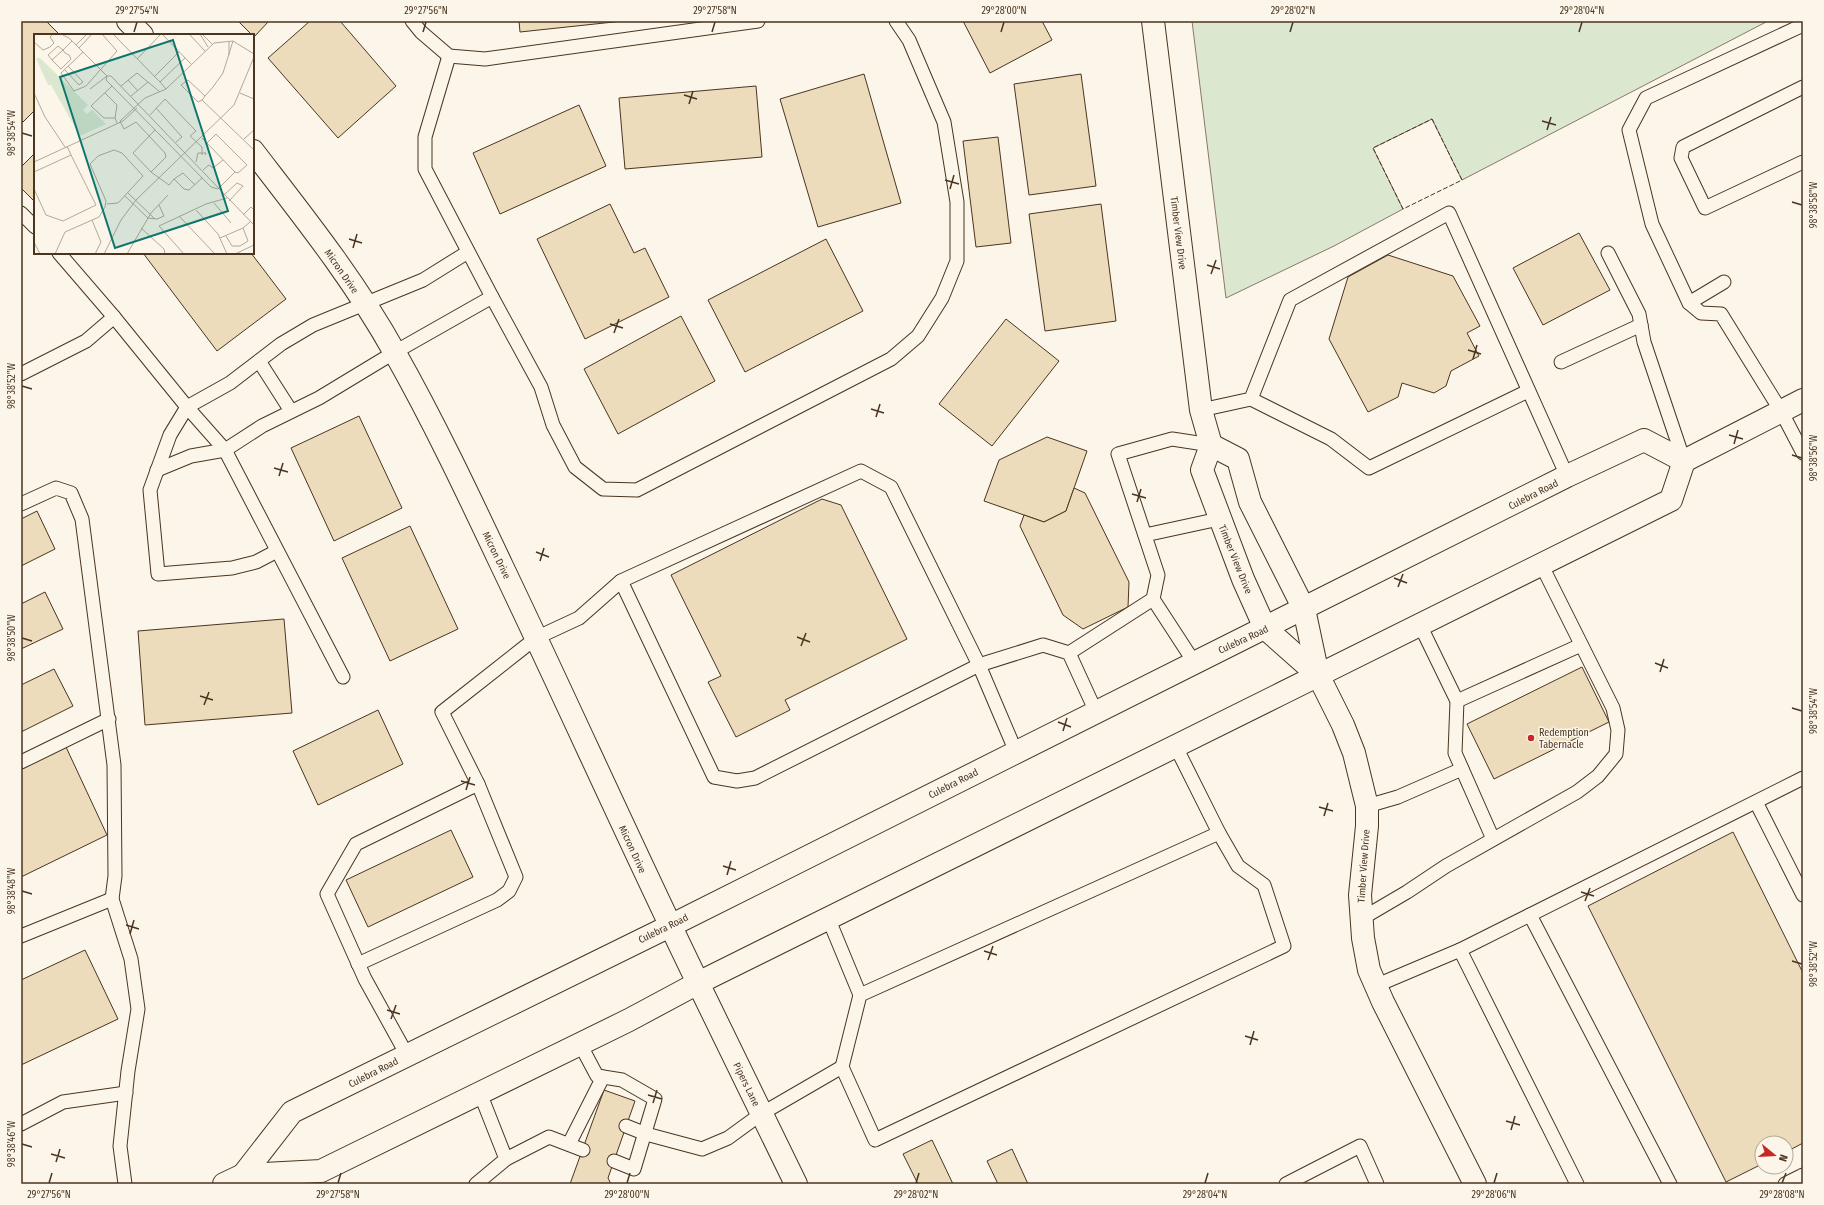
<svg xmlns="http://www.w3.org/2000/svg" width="1824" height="1205" viewBox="0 0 1824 1205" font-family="'Fira Sans Condensed',sans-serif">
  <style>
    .green { fill: #dce7d0; stroke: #887966 }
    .building { fill: #ecdcbc; stroke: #4a3520 }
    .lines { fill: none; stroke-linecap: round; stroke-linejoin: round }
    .lane-casing { stroke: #4a3520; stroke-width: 15 }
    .street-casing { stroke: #4a3520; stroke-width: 24 }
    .secondary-casing { stroke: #4a3520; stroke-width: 24 }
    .lane { stroke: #fbf6e9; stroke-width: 13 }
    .street { stroke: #fbf6e9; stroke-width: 22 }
    .secondary { stroke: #fbf6e9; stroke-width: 22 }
    .fence { stroke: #4a3520; stroke-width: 1; stroke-dasharray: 5 2; stroke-linecap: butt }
    .ticks { fill: none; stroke: #4a3520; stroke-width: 1.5 }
    .poi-dot { fill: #c62828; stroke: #fbf6e9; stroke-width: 1.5 }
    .labels { text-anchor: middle; stroke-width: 3; stroke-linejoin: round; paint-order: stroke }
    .street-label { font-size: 10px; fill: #4a3520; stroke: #fbf6e9 }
    .poi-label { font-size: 10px; fill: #4a3520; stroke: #fbf6e9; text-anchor: start }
    .inset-road { fill: none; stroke: #b4a999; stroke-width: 1 }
    .view { fill: #0f766e; fill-opacity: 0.15; stroke: #0f766e; stroke-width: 2 }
    .inset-edge { fill: none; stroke: #4a3520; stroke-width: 2 }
    .neatline { fill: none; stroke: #4a3520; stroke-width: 1.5 }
    .ticks-label { font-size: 10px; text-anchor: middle; fill: #4a3520 }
  </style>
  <rect width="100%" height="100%" fill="#fbf6e9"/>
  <!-- green -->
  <polygon class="green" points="1192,21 1768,21 1462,180 1432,119 1373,148 1403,209 1334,246 1226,298"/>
  <!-- building -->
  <g class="building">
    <polygon points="21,21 46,21 60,35 35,35 35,110 23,122 21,120"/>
    <polygon points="238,21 269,21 254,37"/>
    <polygon points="310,21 340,21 396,86 338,138 268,58"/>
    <polygon points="519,21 623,21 520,32"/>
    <polygon points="963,21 1042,21 1052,40 990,73"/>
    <polygon points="864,74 901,203 818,227 780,99"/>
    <polygon points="1081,74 1096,186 1029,195 1014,84"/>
    <polygon points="756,86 762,157 625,169 619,98"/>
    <polygon points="579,105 606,166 500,214 473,153"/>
    <polygon points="998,137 1011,243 976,247 963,141"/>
    <polygon points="35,153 35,202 21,188 21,167"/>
    <polygon points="610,204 634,253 645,248 669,297 585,339 537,239"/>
    <polygon points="1101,204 1116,321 1045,331 1029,214"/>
    <polygon points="1579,233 1610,290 1543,325 1513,268"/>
    <polygon points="826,239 863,311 745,372 708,300"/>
    <polygon points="143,253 251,253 286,299 217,351"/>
    <polygon points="1388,255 1453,276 1480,326 1467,333 1479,356 1451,371 1446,386 1434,393 1402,383 1398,397 1368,412 1329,339 1348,277"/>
    <polygon points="681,316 715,381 618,434 584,369"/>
    <polygon points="1006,319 1059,361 992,446 939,404"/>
    <polygon points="359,416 402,508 334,541 291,448"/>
    <polygon points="1047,437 1087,451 1066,511 1044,522 984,501 999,460"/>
    <polygon points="1074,488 1085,493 1129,582 1128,607 1083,629 1063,615 1020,526 1024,515 1044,522 1066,511"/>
    <polygon points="822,499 841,505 907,639 785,700 790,710 736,737 708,682 721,676 671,575"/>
    <polygon points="37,511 55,549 21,566 21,519"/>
    <polygon points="410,526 458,629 390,661 342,558"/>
    <polygon points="45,592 63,629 21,649 21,604"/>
    <polygon points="284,619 292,713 145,725 138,631"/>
    <polygon points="1582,667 1609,722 1494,779 1467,724"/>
    <polygon points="54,669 73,706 21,732 21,685"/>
    <polygon points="378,710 403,764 318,805 293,751"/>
    <polygon points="66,747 107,835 21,877 21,769"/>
    <polygon points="451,830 473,877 368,927 346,880"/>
    <polygon points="1733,832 1803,973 1803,1143 1786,1152 1786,1143 1762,1143 1762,1164 1726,1182 1588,906"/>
    <polygon points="85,950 118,1019 21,1065 21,980"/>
    <polygon points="604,1090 635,1101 608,1178 611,1184 570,1184"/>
    <polygon points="932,1140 953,1184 918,1184 903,1154"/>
    <polygon points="1012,1149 1028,1184 998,1184 987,1161"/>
  </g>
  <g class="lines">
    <defs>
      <g id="lane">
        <polyline points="412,21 421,32 449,56 485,59 758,21"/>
        <polyline points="1803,25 1646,98 1629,130 1652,224 1689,303 1701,313 1721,314 1781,411 1803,453"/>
        <polyline points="449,56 425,137 425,169 492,297 541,387 553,425 575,467 603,489 637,490 891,359 918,336 942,298 957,261 957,202 944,122 909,40 896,21"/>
        <polyline points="1803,87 1683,147 1681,158 1705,208 1803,162"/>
        <polyline points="21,213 35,227"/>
        <polyline points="59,253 114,317 187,407 225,450 343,677"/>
        <polyline points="1608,253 1639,314 1644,342 1684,461"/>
        <polyline points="1689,303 1724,282"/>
        <polyline points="259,361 291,411"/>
        <polyline points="1561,362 1641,325"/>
        <polyline points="21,374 86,341 114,317"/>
        <polyline points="1251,399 1331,439 1369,468 1528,391"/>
        <polyline points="1201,410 1251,399 1290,300 1449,213 1567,476"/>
        <polyline points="157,470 191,456 225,450 262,426 319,398 395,352 492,297"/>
        <polyline points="21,504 56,488 71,493 82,519 114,765 115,876 112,899 131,959 138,1009 128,1071 120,1146 125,1184"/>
        <polyline points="1145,535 1219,519"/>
        <polyline points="277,551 256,562 232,568 158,574 150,490 170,435 187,407 230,383 281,344 313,325 423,280 468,252"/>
        <polyline points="621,581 714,777 737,781 755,778 979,665 1043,645 1069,653 1096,712"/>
        <polyline points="1153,599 1194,662"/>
        <polyline points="1420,625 1457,701 1455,753 1493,839"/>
        <polyline points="1069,653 1153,599 1158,575 1118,454 1172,439 1211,445"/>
        <polyline points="1457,701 1581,645"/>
        <polyline points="21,762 109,719"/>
        <polyline points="1756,802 1803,895"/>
        <polyline points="1367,806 1398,797 1462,769"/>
        <polyline points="1530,915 1670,1184"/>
        <polyline points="1361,919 1407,892 1446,866 1577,792 1598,776 1616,754 1618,730 1613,708 1541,564"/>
        <polyline points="829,920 860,995 1219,833"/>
        <polyline points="21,936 112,899"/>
        <polyline points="1460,950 1803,778"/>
        <polyline points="358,964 497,900 509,891 516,877 478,784"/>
        <polyline points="1375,986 1460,950 1577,1184"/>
        <polyline points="580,1044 597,1076 622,1080 655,1099 634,1169 614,1161"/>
        <polyline points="407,1055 365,979 327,894 356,844 478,784 442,712 536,638 579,618 621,581 861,471 891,487 979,665 1016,752"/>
        <polyline points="842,1067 860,995"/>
        <polyline points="21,1124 63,1102 126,1093"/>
        <polyline points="626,1126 646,1134 702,1149 728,1138 761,1114 842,1067 875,1140 1284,946 1264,885 1238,866 1219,833 1176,747"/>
        <polyline points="569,1144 603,1077"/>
        <polyline points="506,1159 549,1137 583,1150"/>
        <polyline points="476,1184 506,1159 480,1093"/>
        <polyline points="1286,1184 1360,1146 1377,1184"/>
        <polyline points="1785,1184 1803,1175"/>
      </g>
      <g id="street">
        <polyline points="1318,675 1343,725 1354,753 1367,806 1367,826 1360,895 1363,938 1369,970 1383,1002 1475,1184"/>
        <polyline points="698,983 796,1184"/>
      </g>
      <g id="secondary">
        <polyline points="128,21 142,35"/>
        <polyline points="1153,21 1201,410 1211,445 1202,470 1243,579 1265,628 1318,675"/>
        <path d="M253,151C303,216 355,281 395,353C434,422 468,494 502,566C568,704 631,845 698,983"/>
        <polyline points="1211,445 1238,459 1250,502 1304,609 1318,675"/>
        <polyline points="243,1175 292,1112 670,926 1567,476 1644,440 1684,461"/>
        <path d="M224,1184L243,1175L321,1171L629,1020L698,983C1024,824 1346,660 1671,500L1684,461L1803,400"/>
      </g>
    </defs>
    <!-- lane casing -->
    <use href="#lane" class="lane-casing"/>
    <!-- street casing -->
    <use href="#street" class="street-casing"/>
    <!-- secondary casing -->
    <use href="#secondary" class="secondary-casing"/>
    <!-- lane -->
    <use href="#lane" class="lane"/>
    <!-- street -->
    <use href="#street" class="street"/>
    <!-- secondary -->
    <use href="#secondary" class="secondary"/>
    <!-- fence -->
    <polygon class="fence" points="1432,119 1462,180 1403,209 1373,148"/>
  </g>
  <!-- ticks -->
  <path class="ticks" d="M134,32L137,22M423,32L426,22M712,32L715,22M1001,32L1004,22M1290,32L1293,22M1579,32L1582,22M684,95L697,99M689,104L693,91M1542,121L1556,125M1547,130L1551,117M22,133L32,136M945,180L959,184M950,189L954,175M1792,202L1802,205M349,239L362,243M353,248L357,234M1207,265L1220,269M1211,274L1216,260M610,324L623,328M614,333L619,319M1468,350L1481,354M1473,359L1477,345M22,386L32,389M871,409L884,413M876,417L880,404M1729,435L1743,439M1734,444L1738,430M1792,455L1802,458M274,468L288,472M279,476L283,463M1132,494L1146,498M1137,502L1141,489M536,552L549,557M540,561L544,548M1394,578L1407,583M1398,587L1403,574M797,637L810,642M22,638L32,641M801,646L806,633M1655,663L1668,668M1660,672L1664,659M200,696L213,700M204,705L209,692M1792,708L1802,711M1058,722L1071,727M1063,731L1067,718M461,781L475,785M466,790L470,777M1319,807L1333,811M1324,816L1328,803M723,866L736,870M727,875L731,861M22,891L32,894M1581,892L1594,896M1585,901L1590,888M126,925L139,929M130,934L134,920M984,951L997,955M988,960L993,946M1792,961L1802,964M387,1010L400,1014M391,1019L396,1005M1245,1036L1258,1040M1250,1045L1254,1031M648,1095L662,1099M653,1103L657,1090M1506,1121L1520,1125M1511,1130L1515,1116M22,1144L32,1147M51,1154L65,1158M56,1162L60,1149M49,1183L52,1173M338,1183L341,1173M627,1183L630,1173M916,1183L919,1173M1205,1183L1208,1173M1494,1183L1497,1173M1782,1183L1786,1173"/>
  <!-- markers -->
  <circle class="poi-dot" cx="1531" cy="738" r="4"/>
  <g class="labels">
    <!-- street labels -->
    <g class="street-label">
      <text transform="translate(1179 233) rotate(83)" y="4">Timber View Drive</text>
      <text transform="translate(342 271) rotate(55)" y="4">Micron Drive</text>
      <text transform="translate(1533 494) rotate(-27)" y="4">Culebra Road</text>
      <text transform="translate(497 555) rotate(64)" y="4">Micron Drive</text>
      <text transform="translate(1236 559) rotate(68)" y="4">Timber View Drive</text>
      <text transform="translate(1243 639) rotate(-25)" y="4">Culebra Road</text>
      <text transform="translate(953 783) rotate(-27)" y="4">Culebra Road</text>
      <text transform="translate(633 849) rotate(65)" y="4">Micron Drive</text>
      <text transform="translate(1363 866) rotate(-86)" y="4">Timber View Drive</text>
      <text transform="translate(663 928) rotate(-26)" y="4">Culebra Road</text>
      <text transform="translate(373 1072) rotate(-27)" y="4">Culebra Road</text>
      <text transform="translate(747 1084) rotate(64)" y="4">Pipers Lane</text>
    </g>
    <!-- poi labels -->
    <g class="poi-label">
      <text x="1539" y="736">Redemption<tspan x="1539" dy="12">Tabernacle</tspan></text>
    </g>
  </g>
  <!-- overview -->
  <g transform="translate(34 34)">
    <rect width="220" height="220" fill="#fbf6e9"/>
    <path d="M2,24H6L54,71L49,76L53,80L58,76L72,90L46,102L17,51H14Z" fill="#dce7d0"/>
    <path class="inset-road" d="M27,0L35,4L73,42H77L220,191M79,0L126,48M128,0L157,30M155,0L171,17M166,0L174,13M168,0L178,10M0,8L9,16L16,13L20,9L16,3L19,0M42,11L53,0M45,14L58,0M49,18L27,39L40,57L52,52L83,17L68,0M195,21V7M103,25L127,0M18,26L14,21L24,12L29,16L31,19L35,21L37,25L27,35L18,26L29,16L38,7M31,36L45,51L49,48L34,32M73,42L72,46L78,52L177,153L184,155M120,43L145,18M94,46L103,56M78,52L57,72L70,84H81L83,89M87,52L103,39L126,58M56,55L73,42M132,55L126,48L151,24M0,59L11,83L31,113M71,59L83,71L81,84M206,59L220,65M97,62L114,48M171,62L154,46L147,51L164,68L168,66L171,62L179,53L189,39L199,7M168,66L220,116M122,74L148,103L142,108M116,81L131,65L162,97L156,102L168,113V121M86,87L111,64L132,55L180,9L199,7L220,20M86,87L90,95L102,88L131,119L132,123L117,138M121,96L99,119L117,138L135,151L140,145L150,155L155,156L168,144M168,104L201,138L184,155M210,105L220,96M173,109L182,100L213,131L204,139L201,138M0,128L89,87L103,74M162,128L164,119H172L171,121M169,136L175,131L179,134L189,126M0,138L37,121L33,112M140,145L149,139L161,151M0,155L12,181L29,187L62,171L37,121M94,159L121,185M190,161L203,149L209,152L195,167M91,162L114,184L123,185L130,182L125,171M180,169L197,189M162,176L184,200L193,220M209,181L217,173L220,176M145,182L181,220M58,186L67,208L61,220M107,194L130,215L131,220M192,202L198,212H206L214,207L209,194M186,204L209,194L216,188M0,208L6,220M21,220L31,198L65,183L71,173L72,167L56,130L64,122L80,116L88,119L109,142L84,169L73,170M70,220L87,186L102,166L200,71L220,23M93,220L117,179L134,161M150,220L125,192L172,170L193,164M201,220L220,211"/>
    <path class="view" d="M139,6L194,177L81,214L26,43Z"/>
    <rect width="220" height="220" class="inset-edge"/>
  </g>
  <!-- border -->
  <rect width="1824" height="1205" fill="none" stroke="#fbf6e9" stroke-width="44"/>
  <!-- north arrow -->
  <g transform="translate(1774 1155) rotate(108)"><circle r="19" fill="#fbf6e9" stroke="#b4a999"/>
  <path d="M0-3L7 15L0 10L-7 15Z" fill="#c62828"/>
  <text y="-6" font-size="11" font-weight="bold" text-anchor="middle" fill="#4a3520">N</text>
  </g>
  <rect x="22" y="22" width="1780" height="1161" class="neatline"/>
  <g class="ticks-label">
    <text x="137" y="14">29°27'54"N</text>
    <text x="426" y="14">29°27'56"N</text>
    <text x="715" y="14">29°27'58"N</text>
    <text x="1004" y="14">29°28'00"N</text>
    <text x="1293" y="14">29°28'02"N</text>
    <text x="1582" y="14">29°28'04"N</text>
    <text transform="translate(11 133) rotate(-90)" y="4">98°38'54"W</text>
    <text transform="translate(1813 205) rotate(-90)" y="4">98°38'58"W</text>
    <text transform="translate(11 386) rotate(-90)" y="4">98°38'52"W</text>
    <text transform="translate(1813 458) rotate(-90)" y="4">98°38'56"W</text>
    <text transform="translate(11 638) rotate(-90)" y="4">98°38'50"W</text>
    <text transform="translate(1813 711) rotate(-90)" y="4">98°38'54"W</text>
    <text transform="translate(11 891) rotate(-90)" y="4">98°38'48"W</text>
    <text transform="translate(1813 964) rotate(-90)" y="4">98°38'52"W</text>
    <text transform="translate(11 1144) rotate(-90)" y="4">98°38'46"W</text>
    <text x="49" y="1198">29°27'56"N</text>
    <text x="338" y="1198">29°27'58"N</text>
    <text x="627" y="1198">29°28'00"N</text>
    <text x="916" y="1198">29°28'02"N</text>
    <text x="1205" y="1198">29°28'04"N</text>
    <text x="1494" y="1198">29°28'06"N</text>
    <text x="1782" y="1198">29°28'08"N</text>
  </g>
</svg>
